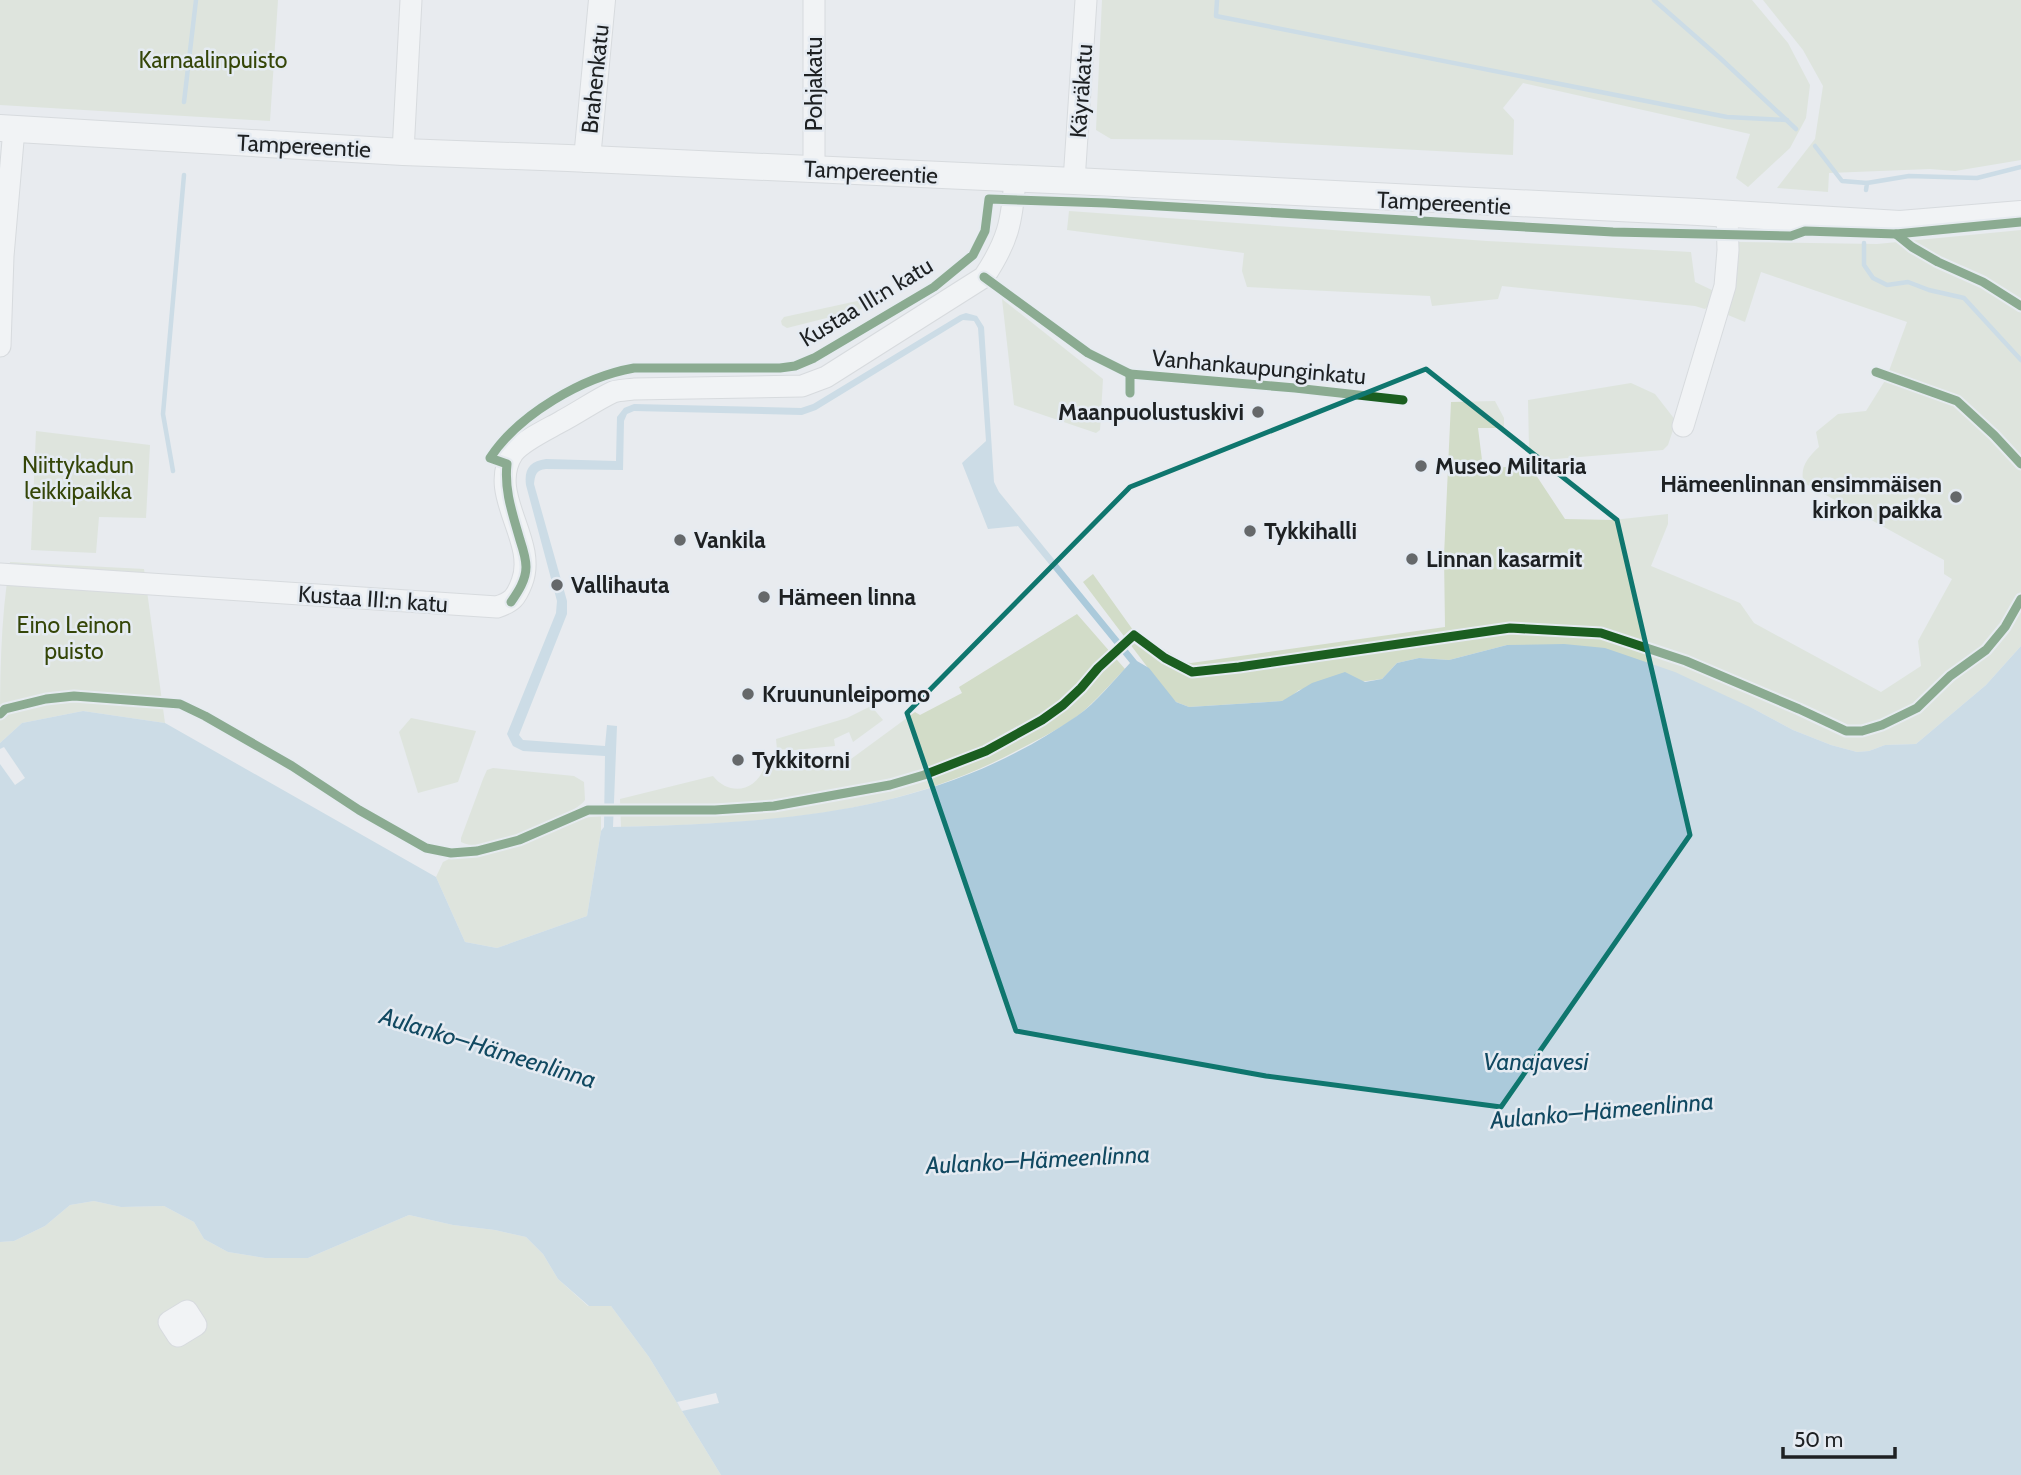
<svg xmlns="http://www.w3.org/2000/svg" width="2021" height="1475" viewBox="0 0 2021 1475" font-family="Cabin,sans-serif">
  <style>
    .green { fill: #d2dcc8 }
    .water { fill: #abcadb; fill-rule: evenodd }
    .pier { fill: #e8ebef }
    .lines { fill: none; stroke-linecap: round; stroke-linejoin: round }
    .stream { stroke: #abcadb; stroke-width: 4.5 }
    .minor-casing { stroke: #c4c7ca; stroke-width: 23 }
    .major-casing { stroke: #c4c7ca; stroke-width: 28 }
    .minor { stroke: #fcfcfd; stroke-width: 21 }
    .major { stroke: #fcfcfd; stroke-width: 26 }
    .cycleway-casing { stroke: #e5ebf2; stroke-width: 13 }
    .cycleway { stroke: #1b5e20; stroke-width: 9 }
    .marked { fill: none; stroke: #0f766e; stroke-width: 5; stroke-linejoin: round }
    .poi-dot { fill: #65686a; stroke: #e5ebf2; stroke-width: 2.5 }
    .labels { text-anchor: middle; stroke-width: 5; stroke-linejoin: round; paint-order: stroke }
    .park-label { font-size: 23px; fill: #354608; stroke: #e5ebf2 }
    .street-label { font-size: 23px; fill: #1e2123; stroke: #e5ebf2 }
    .poi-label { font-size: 23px; font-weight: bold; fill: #1e2123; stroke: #e5ebf2; text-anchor: start }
    .water-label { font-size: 24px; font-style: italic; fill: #114961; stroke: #e5ebf2 }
  </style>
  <rect width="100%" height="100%" fill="#e8ebef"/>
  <!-- green -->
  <g class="green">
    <polygon points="0,0 278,0 270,121 0,105"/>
    <polygon points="1102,0 1752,0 1788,43 1810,85 1806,118 1790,148 1748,187 1736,178 1750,134 1523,83 1503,108 1514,120 1513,155 1229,140 1111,139 1096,130"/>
    <polygon points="1763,0 2021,0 2021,160 1955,171 1930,169 1829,173 1828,192 1777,188 1815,139 1823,86 1803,50"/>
    <polygon points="1069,211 1487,241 1691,252 1695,282 1716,292 1713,302 1705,309 1695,306 1502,286 1498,299 1432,306 1430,296 1247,287 1242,271 1244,253 1067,230"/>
    <path d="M2021,230V646L1986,685L1916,744L1885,745L1869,751L1857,752L1831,745L1793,730L1752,708L1507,645L1449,660L1419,658L1397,663L1382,679L1299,690L1288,699L1282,701L1189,707L1176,702L1170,697L1083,582L1093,574L1133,630L1184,662L1191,663L1445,627L1444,556L1451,402L1495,401L1504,418V428H1478L1483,468L1530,466L1565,519L1613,520L1668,514V524L1651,566L1740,603L1754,623L1881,692L1921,666L1918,641L1952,579L1944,574V560L1804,483C1799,468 1808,457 1819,447L1816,432L1838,414L1866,411L1886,379L1907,322L1761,272L1745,322L1728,315L1731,304L1738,242L1877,244Z"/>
    <polygon points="880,296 884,299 882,304 787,328 782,325 781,321 784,317"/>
    <polygon points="1002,299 1103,379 1100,430 1096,433 1014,405"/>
    <polygon points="1631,383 1655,394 1676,421 1668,445 1663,450 1544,460 1535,458 1529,448 1528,400"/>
    <polygon points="36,431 150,445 146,518 99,517 96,553 31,550"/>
    <path d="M10,562L144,569L165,723L83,711L22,723L0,743C0,682 0,621 10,562Z"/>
    <path d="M1077,614L1125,669C1110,684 1096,701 1080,714C1062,728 1039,739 1020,749C892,818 762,823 621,827L620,799L713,776C729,796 755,792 764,768L851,759L915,712L920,715L962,693L959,687Z"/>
    <polygon points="871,706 883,720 853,742 849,732 834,739 835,746 795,750 777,749 776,739 847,718"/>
    <polygon points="411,718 476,731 458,782 418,793 399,732"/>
    <path d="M493,768L574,776L584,782L585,800C576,814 511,840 494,843C483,845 471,847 461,842V838L483,779L487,770Z"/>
    <polygon points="601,816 601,831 587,916 497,948 465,942 436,877 443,862 449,859 486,855 581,818"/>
    <polygon points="94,1201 121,1207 164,1206 194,1222 204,1239 228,1252 265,1258 308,1258 409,1215 453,1225 495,1230 526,1237 543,1254 558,1279 588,1306 611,1306 649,1357 721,1475 0,1475 0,1242 14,1241 45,1226 70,1205"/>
  </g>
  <!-- water -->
  <path class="water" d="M966,313L977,316L984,327L994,482L999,492L1137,661L1149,668L1176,702L1189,707L1282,701L1312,683L1345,672L1365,682L1382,679L1397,663L1419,658L1449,660L1507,645L1564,644L1605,648L1675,672L1752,708L1793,730L1831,745L1857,752L1869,751L1885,745L1916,744L1986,685L2021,646V1475H721L649,1357L611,1306H589L558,1279L543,1254L526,1237L495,1230L453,1225L409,1215L308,1258H265L228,1252L204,1239L194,1222L164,1206L121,1207L94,1201L70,1205L45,1226L14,1241L0,1242V743L22,723L83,711L165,723L436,877L465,942L497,948L587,916L601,831L604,827L605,756L523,751L513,746L507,734L556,613L557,601L526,485C524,469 530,461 546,459L616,461L617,417L624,408L634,404L801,408L813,404L960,315ZM963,320L974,321L978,328L986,441L962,463L988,529L1018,526L1130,663C1114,680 1096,703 1077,716C932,816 782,822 613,827L617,726L607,725L605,746L523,740L519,735L567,614V601L534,484C535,475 536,470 546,469L623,470L624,421L627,414L634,411L802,415L816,410Z"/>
  <!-- pier -->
  <g class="pier">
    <polygon points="4,747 25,778 15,785 0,764 0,749"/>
    <polygon points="716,1393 719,1403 682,1411 677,1402"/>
  </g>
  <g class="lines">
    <!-- stream -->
    <g class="stream">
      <polyline points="1217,0 1216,16 1727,117 1787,120"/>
      <polyline points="1654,0 1720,58 1796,129"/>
      <polyline points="184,102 196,0"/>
      <polyline points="1815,146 1842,181 1867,183 1866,190"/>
      <polyline points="1867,183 1909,176 1977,178 2021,167"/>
      <polyline points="1864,243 1864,265 1873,278 1887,285 1908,282 1929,290 1964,298 2021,360"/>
      <polyline points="173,471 163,414 184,175"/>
    </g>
    <defs>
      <g id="minor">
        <polyline points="814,0 814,169"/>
        <polyline points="403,152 411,0"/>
        <polyline points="1074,181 1086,0"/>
        <polyline points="0,346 3,256 14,129"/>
        <polyline points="1683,426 1725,286 1728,250 1727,215"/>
        <path d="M0,574L497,607C512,602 516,598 522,582C538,540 486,494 513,453C522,441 548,429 562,421C579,412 596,400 613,392C619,390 628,390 634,389L802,386L826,377L984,277C1008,241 1012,222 1015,179"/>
        <polygon points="187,1311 196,1325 178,1336 169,1322"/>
      </g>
      <g id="major">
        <polyline points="0,128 403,152 568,158 1074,181 1698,212 1900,224 2021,214"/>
        <polyline points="587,159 602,0"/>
      </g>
    </defs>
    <!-- minor casing -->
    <use href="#minor" class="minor-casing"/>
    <!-- major casing -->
    <use href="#major" class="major-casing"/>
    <!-- minor -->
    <use href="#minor" class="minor"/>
    <!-- major -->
    <use href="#major" class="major"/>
    <defs>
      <g id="cycleway">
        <polyline points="1896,234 1912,247 1938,262 1983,282 2021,306"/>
        <polyline points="984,277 1088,353 1130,374"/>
        <polyline points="1876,372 1957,401 1994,435 2021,464"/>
        <polyline points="1130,393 1130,374 1295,388 1403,400"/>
        <path d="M511,602C518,592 526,580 526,567C526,558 523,549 520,540C513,515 504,491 507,464L490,458C519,414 583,377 634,368H780L795,366L814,358L934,287L973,255L985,231L989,199L1106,203L1613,232L1791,236L1805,231L1896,234L2021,222"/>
        <polyline points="0,714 5,709 46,699 74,696 180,704 205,716 292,766 359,810 426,848 451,853 477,851 519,840 588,810 715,810 774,806 890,785 924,775 986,751 1042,720 1063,705 1081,688 1098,668 1134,635 1165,658 1192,672 1239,667 1510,628 1601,633 1686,661 1799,709 1846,731 1862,731 1882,725 1917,708 1950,676 1986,650 2005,627 2021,599"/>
      </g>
    </defs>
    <!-- cycleway casing -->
    <use href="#cycleway" class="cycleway-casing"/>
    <!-- cycleway -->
    <use href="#cycleway" class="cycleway"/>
  </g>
  <!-- marked area -->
  <path d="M0 0H2021V1475H0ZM1426,369L1617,520L1690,835L1501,1107L1266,1076L1016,1031L907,713L1130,487Z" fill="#e8ebef" fill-opacity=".55" fill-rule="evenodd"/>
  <path class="marked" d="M1426,369L1617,520L1690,835L1501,1107L1266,1076L1016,1031L907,713L1130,487Z"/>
  <!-- markers -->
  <g class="poi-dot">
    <circle cx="1258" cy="412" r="7"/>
    <circle cx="1421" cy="466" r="7"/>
    <circle cx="1956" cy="497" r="7"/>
    <circle cx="1250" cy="531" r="7"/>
    <circle cx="680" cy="540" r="7"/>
    <circle cx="1412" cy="559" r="7"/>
    <circle cx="557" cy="585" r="7"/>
    <circle cx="764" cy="597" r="7"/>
    <circle cx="748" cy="694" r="7"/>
    <circle cx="738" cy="760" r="7"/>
  </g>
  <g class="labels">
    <!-- park labels -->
    <g class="park-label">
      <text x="213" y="68">Karnaalinpuisto</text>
      <text x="78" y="473">Niittykadun<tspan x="78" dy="26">leikkipaikka</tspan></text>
      <text x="74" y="633">Eino Leinon<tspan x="74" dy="26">puisto</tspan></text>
    </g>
    <!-- street labels -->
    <g class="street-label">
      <text transform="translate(595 79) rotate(-84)" y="8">Brahenkatu</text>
      <text transform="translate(814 84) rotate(-90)" y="8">Pohjakatu</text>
      <text transform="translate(1081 91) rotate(-86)" y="8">Käyräkatu</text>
      <text transform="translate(304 146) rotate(3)" y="8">Tampereentie</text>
      <text transform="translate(871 172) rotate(3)" y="8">Tampereentie</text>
      <text transform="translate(1444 203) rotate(3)" y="8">Tampereentie</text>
      <text transform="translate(866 302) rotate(-31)" y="8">Kustaa III:n katu</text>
      <text transform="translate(1259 367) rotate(5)" y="8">Vanhankaupunginkatu</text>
      <text transform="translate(373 599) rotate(4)" y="8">Kustaa III:n katu</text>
    </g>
    <!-- poi labels -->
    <g class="poi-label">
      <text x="1244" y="420" text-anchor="end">Maanpuolustuskivi</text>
      <text x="1435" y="474">Museo Militaria</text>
      <text x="1942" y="492" text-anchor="end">Hämeenlinnan ensimmäisen<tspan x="1942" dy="26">kirkon paikka</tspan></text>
      <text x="1264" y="539">Tykkihalli</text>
      <text x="694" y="548">Vankila</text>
      <text x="1426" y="567">Linnan kasarmit</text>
      <text x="571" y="593">Vallihauta</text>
      <text x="778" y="605">Hämeen linna</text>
      <text x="762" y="702">Kruununleipomo</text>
      <text x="752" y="768">Tykkitorni</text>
    </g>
    <!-- water labels -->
    <g class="water-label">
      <text transform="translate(488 1048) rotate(17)" y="8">Aulanko–Hämeenlinna</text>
      <text x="1536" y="1070">Vanajavesi</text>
      <text transform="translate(1602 1111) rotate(-5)" y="8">Aulanko–Hämeenlinna</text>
      <text transform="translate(1038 1160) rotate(-3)" y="8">Aulanko–Hämeenlinna</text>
    </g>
  </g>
  <!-- scale -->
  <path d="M1783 1447v10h112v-10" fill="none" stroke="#1e2123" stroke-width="3.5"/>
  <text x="1794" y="1447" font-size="21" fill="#1e2123" stroke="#e5ebf2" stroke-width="5" paint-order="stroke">50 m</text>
</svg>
